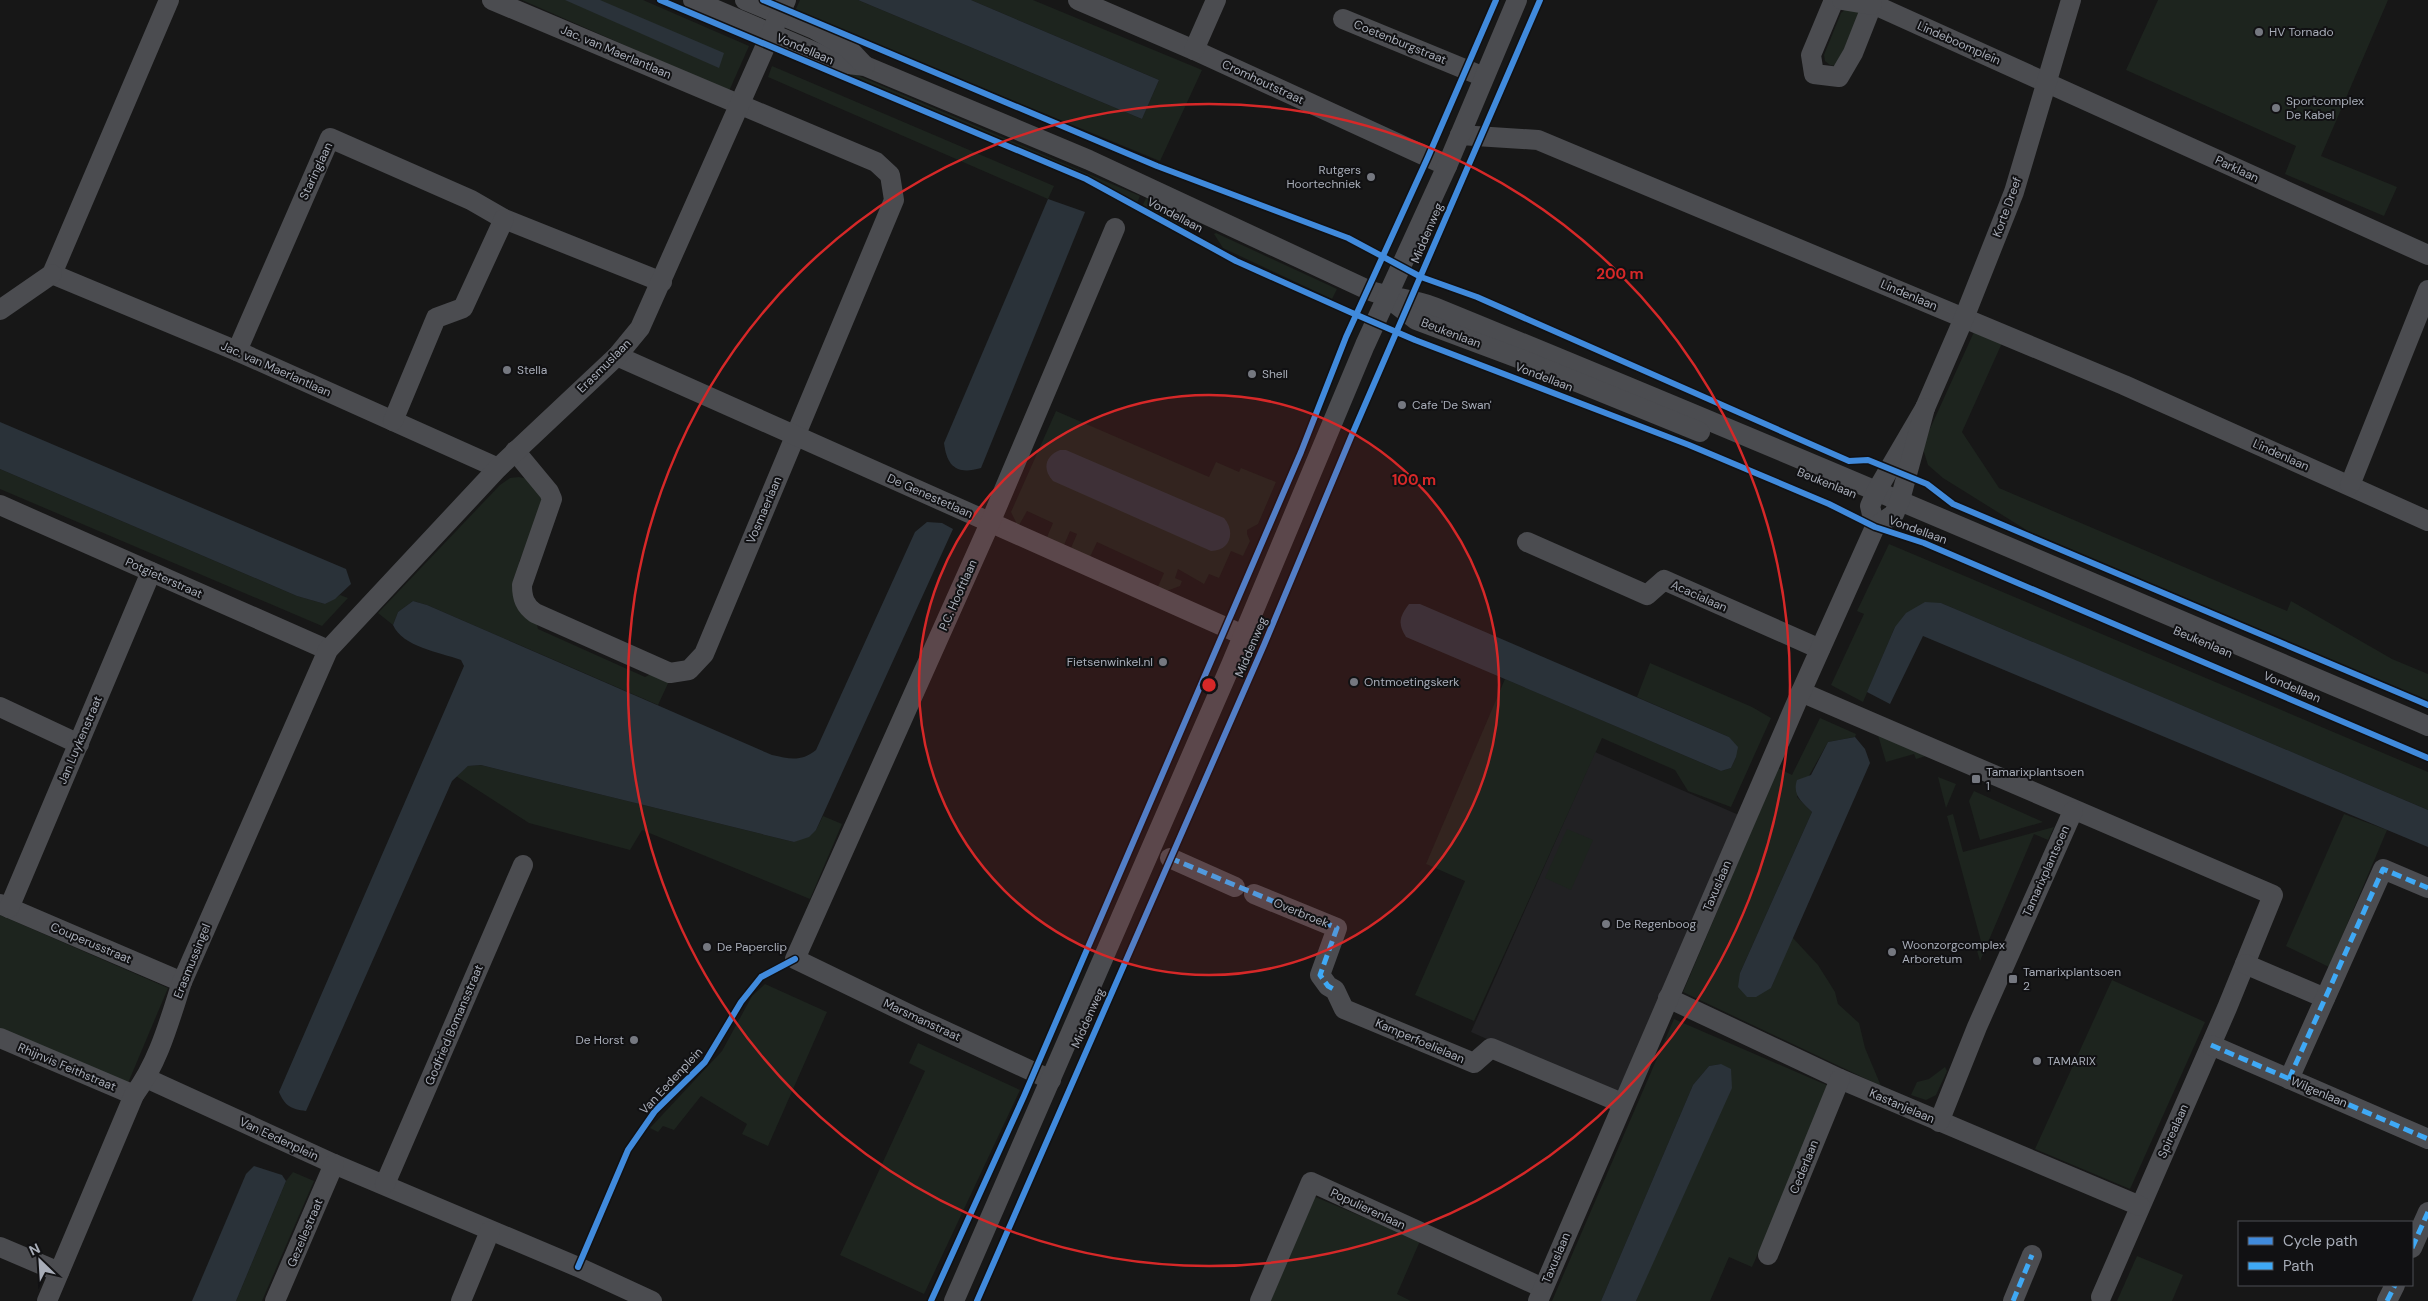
<svg xmlns="http://www.w3.org/2000/svg" width="2428" height="1301" viewBox="0 0 2428 1301" font-family="'DM Sans',sans-serif">
  <style>
    .built { fill: #212123 }
    .green { fill: #1d241e }
    .water { fill: #2a3239 }
    .lines { fill: none; stroke-linecap: round; stroke-linejoin: round }
    .minor { stroke: #4b4c50; stroke-width: 20 }
    .quiet { stroke: #3fa9f5; stroke-width: 5; stroke-dasharray: 10 5; stroke-linecap: butt }
    .cycleway-casing { stroke: #111113; stroke-width: 9 }
    .cycleway { stroke: #408adc; stroke-width: 6 }
    .ring { fill: none; stroke: #d62828; stroke-width: 2.5 }
    .poi-dot { fill: #757880; stroke: #111113; stroke-width: 2 }
    .labels { text-anchor: middle; stroke-width: 4; stroke-linejoin: round; paint-order: stroke }
    .poi-label { font-size: 12px; fill: #a8adb8; stroke: #111113; text-anchor: start }
    .street-label { font-size: 12px; fill: #a8adb8; stroke: #111113 }
    .centre { fill: #d62828; stroke: #111113; stroke-width: 2.5 }
    .ring-label { font-size: 15px; text-anchor: middle; font-weight: bold; fill: #d62828; stroke: #111113; stroke-width: 4; stroke-linejoin: round; paint-order: stroke }
  </style>
  <rect width="100%" height="100%" fill="#171717"/>
  <!-- built -->
  <polygon class="built" points="1595,752 1741,816 1616,1096 1471,1032"/>
  <!-- green -->
  <g class="green">
    <polygon points="522,0 643,0 749,46 729,91"/>
    <polygon points="800,0 858,0 1142,119 1159,80 971,0 1033,0 1202,70 1160,161 795,11"/>
    <polygon points="2158,0 2388,0 2321,156 2397,187 2384,216 2285,174 2296,146 2126,70"/>
    <polygon points="1846,9 1856,9 1860,15 1836,66 1830,65 1825,61 1824,55 1841,13"/>
    <polygon points="810,55 1140,196 1137,203 1096,181 809,57"/>
    <polygon points="772,66 1054,186 1048,199 768,77"/>
    <polygon points="1146,198 1176,212 1188,230 1142,207"/>
    <polygon points="1216,233 1337,289 1332,299 1223,248 1214,234"/>
    <polygon points="1974,332 2002,343 1962,432 1999,488 2287,611 2291,601 2392,659 2428,674 2428,701 2028,531 1943,478 1928,465 1923,449 1929,431"/>
    <polygon points="1056,411 1209,477 1216,462 1239,472 1241,468 1276,482 1258,524 1247,530 1247,534 1250,541 1243,556 1231,551 1219,578 1209,574 1204,584 1178,569 1175,578 1182,581 1180,586 1164,592 1157,589 1164,573 1097,542 1090,557 1071,548 1077,534 1070,531 1064,545 1047,537 1053,523 1027,511 1018,527 1015,526 1016,522 1011,512"/>
    <polygon points="0,469 297,596 325,604 340,595 348,598 322,626 0,489"/>
    <polygon points="519,477 528,479 545,501 519,562 523,564 538,629 645,677 655,672 670,679 658,705 427,605 413,601 398,612 393,625 378,613 500,485 510,478"/>
    <polygon points="1889,544 2428,772 2428,810 1941,603 1895,627 1863,702 1831,685 1864,614 1857,611"/>
    <polygon points="1650,663 1752,707 1771,718 1731,807 1688,791 1675,770 1602,738 1474,1021 1415,995 1465,881 1426,864 1505,679 1721,771 1731,768 1736,757 1729,737 1637,697"/>
    <polygon points="1820,718 1856,734 1855,737 1828,742 1797,797 1812,812 1740,973 1771,988 1792,937 1818,965 1835,992 1838,1004 1859,1023 1865,1048 1881,1086 1683,992 1778,768 1792,775"/>
    <polygon points="1878,735 1926,756 1916,759 1914,754 1886,762"/>
    <polygon points="481,765 794,842 816,830 823,816 842,824 810,899 642,830 630,850 529,823 456,776 468,766"/>
    <polygon points="1938,777 1956,784 1946,808"/>
    <polygon points="1974,791 2043,822 1980,840 1969,801"/>
    <polygon points="1953,814 1963,852 2054,827 2048,840 2034,834 1980,961 1976,947 1982,945 1947,816"/>
    <polygon points="2344,814 2387,830 2329,967 2286,946"/>
    <polygon points="1567,829 1593,840 1571,890 1545,878"/>
    <polygon points="0,915 168,988 128,1083 0,1029"/>
    <polygon points="2112,980 2205,1022 2130,1189 2035,1149"/>
    <polygon points="765,984 827,1012 768,1146 742,1134 747,1124 701,1096 674,1130 663,1126 658,1132 650,1128 722,1051 752,996"/>
    <polygon points="1674,1019 1831,1087 1752,1267 1729,1257 1710,1301 1636,1301 1647,1275 1721,1064 1709,1066 1693,1085 1601,1301 1552,1301"/>
    <polygon points="918,1043 1020,1090 924,1294 840,1255 925,1071 909,1063"/>
    <polygon points="1945,1067 1947,1071 1936,1095 1926,1100 1911,1095 1917,1082 1929,1079"/>
    <polygon points="293,1172 314,1181 262,1301 236,1301 286,1181"/>
    <polygon points="1313,1196 1420,1241 1397,1294 1411,1301 1266,1301"/>
    <polygon points="2137,1256 2183,1275 2172,1301 2117,1301"/>
  </g>
  <!-- water -->
  <g class="water">
    <polygon points="565,0 600,0 724,53 719,68"/>
    <polygon points="858,0 971,0 1159,80 1142,119"/>
    <path d="M1048,199L1085,212L981,468C957,475 947,467 944,443Z"/>
    <polygon points="0,422 346,569 351,584 335,599 325,604 297,596 0,469"/>
    <path d="M1060,450H1066L1224,518C1236,532 1230,551 1211,551L1053,481C1042,469 1045,456 1060,450Z"/>
    <path d="M927,522L942,523L953,529L816,830L809,837L794,842L481,765L468,766L452,781L306,1111C291,1109 285,1106 279,1092L464,666L461,660C439,652 403,647 393,625L398,612L413,601L427,605L772,755C790,759 801,762 816,750L915,532Z"/>
    <polygon points="1925,602 1941,603 1960,611 2428,810 2428,847 1923,636 1890,704 1867,692 1895,627 1906,613"/>
    <path d="M1409,604H1420L1729,737L1738,747L1736,757L1731,768L1721,771L1406,637C1397,623 1400,616 1409,604Z"/>
    <path d="M1855,737L1865,749L1870,763L1771,988L1756,997H1747L1738,987L1740,973L1812,812C1802,802 1792,795 1797,780L1811,775L1828,742Z"/>
    <polygon points="1721,1064 1731,1069 1732,1088 1636,1301 1601,1301 1693,1085 1709,1066"/>
    <polygon points="254,1166 282,1175 286,1181 236,1301 192,1301 246,1174"/>
  </g>
  <g class="lines">
    <!-- minor -->
    <g class="minor">
      <polyline points="169,0 52,274 237,351 498,468"/>
      <path d="M492,0L876,162L890,175L894,200L704,654L689,670L670,673L535,613C525,606 522,598 522,585L552,499L549,492L515,451"/>
      <path d="M693,0L840,63L865,66L1089,160L1368,290C1390,298 1413,299 1434,307C1767,443 2098,585 2428,726"/>
      <polyline points="745,0 814,29 848,48 865,66"/>
      <polyline points="1078,0 1194,50 1447,166"/>
      <polyline points="1834,0 1811,55 1814,74 1839,77 1853,53 1872,5 1879,7 2428,255"/>
      <polyline points="1842,0 1872,5"/>
      <polyline points="1343,19 1484,77"/>
      <polyline points="1194,50 1216,0"/>
      <polyline points="1460,135 1538,140 2124,385 2428,521"/>
      <polyline points="1388,298 1416,320 1523,360 1700,432"/>
      <polyline points="0,310 52,274"/>
      <polyline points="237,351 330,138 471,200 504,219 662,282"/>
      <polyline points="617,356 1243,635"/>
      <polyline points="393,421 436,318 463,308 504,219"/>
      <polyline points="2350,485 2428,290"/>
      <polyline points="0,505 328,650"/>
      <polyline points="1875,527 1870,506 1877,490 1925,408 1964,318 2014,192 2071,0"/>
      <polyline points="1527,542 1647,595 1664,580 1820,649"/>
      <polyline points="1801,692 2273,895 2227,1008 2101,1297"/>
      <polyline points="0,707 79,744"/>
      <polyline points="1170,858 1235,887"/>
      <polyline points="1254,894 1337,928 1320,975 1328,986 1335,990 1344,1009 1474,1063 1491,1048 1622,1103"/>
      <polyline points="0,904 182,982"/>
      <polyline points="9,908 151,572"/>
      <polyline points="2245,964 2325,998"/>
      <polyline points="1668,998 1840,1079 2140,1206"/>
      <polyline points="0,1038 134,1095"/>
      <polyline points="2211,1045 2428,1139"/>
      <polyline points="146,1078 334,1164 578,1267 652,1301"/>
      <polyline points="2289,1079 2383,869 2428,888"/>
      <polyline points="1051,1080 919,1019 795,959 990,523 1115,228"/>
      <polyline points="1939,1122 1977,1027 2073,811"/>
      <polyline points="385,1184 523,865"/>
      <polyline points="0,1247 59,1272"/>
      <polyline points="2412,1248 2428,1212"/>
      <polyline points="1768,1255 1840,1079"/>
      <path d="M47,1301L134,1095C159,1061 169,1022 182,982L328,650L498,468L617,356L640,328L786,0"/>
      <polyline points="275,1301 334,1164"/>
      <polyline points="461,1301 490,1231"/>
      <polyline points="954,1301 1230,667 1365,345 1447,166 1517,0"/>
      <polyline points="1260,1301 1311,1182 1543,1288"/>
      <polyline points="1538,1301 1801,692 1875,527 1894,514 1900,500 1925,408"/>
      <polyline points="2013,1301 2032,1255"/>
      <polyline points="2387,1301 2395,1285"/>
    </g>
    <!-- quiet -->
    <g class="quiet">
      <polyline points="1170,858 1337,928 1320,975 1328,986 1335,990"/>
      <polyline points="2211,1045 2428,1139"/>
      <polyline points="2289,1079 2383,869 2428,888"/>
      <polyline points="2412,1248 2428,1212"/>
      <polyline points="2013,1301 2032,1255"/>
      <polyline points="2387,1301 2395,1285"/>
    </g>
    <defs>
      <g id="cycleway">
        <polyline points="660,0 1086,179 1236,261 1350,312 1415,340 1689,445 1829,504 1875,527 1924,543 2428,758"/>
        <polyline points="763,0 1157,166 1348,238 1421,277 1477,297 1849,461 1868,460 1927,484 1953,504 2428,705"/>
        <polyline points="578,1267 628,1150 655,1111 705,1062 741,1002 761,977 795,959"/>
        <polyline points="931,1301 1024,1096 1301,452 1346,337 1428,157 1496,0"/>
        <polyline points="977,1301 1264,645 1351,437 1540,0"/>
      </g>
    </defs>
    <!-- cycleway casing -->
    <use href="#cycleway" class="cycleway-casing"/>
    <!-- cycleway -->
    <use href="#cycleway" class="cycleway"/>
  </g>
  <!-- distance rings -->
  <circle cx="1209" cy="685" r="290" fill="#d62828" fill-opacity=".12"/>
  <g class="ring">
    <circle cx="1209" cy="685" r="290"/>
    <circle cx="1209" cy="685" r="581"/>
  </g>
  <!-- markers -->
  <g class="poi-dot">
    <circle cx="2259" cy="32" r="5"/>
    <circle cx="2276" cy="108" r="5"/>
    <circle cx="1371" cy="177" r="5"/>
    <circle cx="507" cy="370" r="5"/>
    <circle cx="1252" cy="374" r="5"/>
    <circle cx="1402" cy="405" r="5"/>
    <circle cx="1163" cy="662" r="5"/>
    <circle cx="1354" cy="682" r="5"/>
    <rect x="1971" y="774" width="10" height="10" rx="2.5"/>
    <circle cx="1606" cy="924" r="5"/>
    <circle cx="707" cy="947" r="5"/>
    <circle cx="1892" cy="952" r="5"/>
    <rect x="2008" y="974" width="10" height="10" rx="2.5"/>
    <circle cx="634" cy="1040" r="5"/>
    <circle cx="2037" cy="1061" r="5"/>
  </g>
  <g class="labels">
    <!-- poi labels -->
    <g class="poi-label">
      <text x="2269" y="36">HV Tornado</text>
      <text x="2286" y="105">Sportcomplex<tspan x="2286" dy="14">De Kabel</tspan></text>
      <text x="1361" y="174" text-anchor="end">Rutgers<tspan x="1361" dy="14">Hoortechniek</tspan></text>
      <text x="517" y="374">Stella</text>
      <text x="1262" y="378">Shell</text>
      <text x="1412" y="409">Cafe 'De Swan'</text>
      <text x="1153" y="666" text-anchor="end">Fietsenwinkel.nl</text>
      <text x="1364" y="686">Ontmoetingskerk</text>
      <text x="1986" y="776">Tamarixplantsoen<tspan x="1986" dy="14">1</tspan></text>
      <text x="1616" y="928">De Regenboog</text>
      <text x="1902" y="949">Woonzorgcomplex<tspan x="1902" dy="14">Arboretum</tspan></text>
      <text x="717" y="951">De Paperclip</text>
      <text x="2023" y="976">Tamarixplantsoen<tspan x="2023" dy="14">2</tspan></text>
      <text x="624" y="1044" text-anchor="end">De Horst</text>
      <text x="2047" y="1065">TAMARIX</text>
    </g>
    <!-- street labels -->
    <g class="street-label">
      <text transform="translate(1400 42) rotate(22)" y="4">Coetenburgstraat</text>
      <text transform="translate(1959 43) rotate(24)" y="4">Lindeboomplein</text>
      <text transform="translate(805 49) rotate(23)" y="4">Vondellaan</text>
      <text transform="translate(616 52) rotate(23)" y="4">Jac. van Maerlantlaan</text>
      <text transform="translate(1263 82) rotate(25)" y="4">Cromhoutstraat</text>
      <text transform="translate(2237 169) rotate(25)" y="4">Parklaan</text>
      <text transform="translate(316 171) rotate(-65)" y="4">Staringlaan</text>
      <text transform="translate(2007 207) rotate(-70)" y="4">Korte Dreef</text>
      <text transform="translate(1175 215) rotate(28)" y="4">Vondellaan</text>
      <text transform="translate(1427 233) rotate(-67)" y="4">Middenweg</text>
      <text transform="translate(1909 295) rotate(23)" y="4">Lindenlaan</text>
      <text transform="translate(1451 333) rotate(21)" y="4">Beukenlaan</text>
      <text transform="translate(604 366) rotate(-45)" y="4">Erasmuslaan</text>
      <text transform="translate(276 369) rotate(24)" y="4">Jac. van Maerlantlaan</text>
      <text transform="translate(1544 377) rotate(21)" y="4">Vondellaan</text>
      <text transform="translate(2281 455) rotate(24)" y="4">Lindenlaan</text>
      <text transform="translate(1827 483) rotate(22)" y="4">Beukenlaan</text>
      <text transform="translate(930 496) rotate(24)" y="4">De Genestetlaan</text>
      <text transform="translate(764 510) rotate(-67)" y="4">Vosmaerlaan</text>
      <text transform="translate(1918 530) rotate(20)" y="4">Vondellaan</text>
      <text transform="translate(164 578) rotate(24)" y="4">Potgieterstraat</text>
      <text transform="translate(958 595) rotate(-66)" y="4">P.C. Hooftlaan</text>
      <text transform="translate(1699 596) rotate(24)" y="4">Acacialaan</text>
      <text transform="translate(2203 642) rotate(23)" y="4">Beukenlaan</text>
      <text transform="translate(1251 647) rotate(-67)" y="4">Middenweg</text>
      <text transform="translate(2292 687) rotate(23)" y="4">Vondellaan</text>
      <text transform="translate(80 740) rotate(-67)" y="4">Jan Luykenstraat</text>
      <text transform="translate(2046 871) rotate(-66)" y="4">Tamarixplantsoen</text>
      <text transform="translate(1717 886) rotate(-67)" y="4">Taxuslaan</text>
      <text transform="translate(1301 913) rotate(22)" y="4">Overbroek</text>
      <text transform="translate(91 943) rotate(23)" y="4">Couperusstraat</text>
      <text transform="translate(192 961) rotate(-68)" y="4">Erasmussingel</text>
      <text transform="translate(1088 1018) rotate(-66)" y="4">Middenweg</text>
      <text transform="translate(922 1020) rotate(25)" y="4">Marsmanstraat</text>
      <text transform="translate(454 1025) rotate(-67)" y="4">Godfried Bomansstraat</text>
      <text transform="translate(1420 1041) rotate(23)" y="4">Kamperfoelielaan</text>
      <text transform="translate(67 1067) rotate(23)" y="4">Rhijnvis Feithstraat</text>
      <text transform="translate(671 1081) rotate(-47)" y="4">Van Eedenplein</text>
      <text transform="translate(2319 1092) rotate(23)" y="4">Wilgenlaan</text>
      <text transform="translate(1902 1106) rotate(23)" y="4">Kastanjelaan</text>
      <text transform="translate(2173 1131) rotate(-66)" y="4">Spirealaan</text>
      <text transform="translate(279 1139) rotate(25)" y="4">Van Eedenplein</text>
      <text transform="translate(1804 1167) rotate(-68)" y="4">Cederlaan</text>
      <text transform="translate(1368 1209) rotate(25)" y="4">Populierenlaan</text>
      <text transform="translate(305 1233) rotate(-67)" y="4">Gezellestraat</text>
      <text transform="translate(1556 1258) rotate(-67)" y="4">Taxuslaan</text>
    </g>
  </g>
  <circle cx="1209" cy="685" r="8" class="centre"/>
  <g class="ring-label">
    <text x="1620" y="279">200 m</text>
    <text x="1414" y="485">100 m</text>
  </g>
  <!-- legend -->
  <rect x="2238" y="1221" width="175" height="65" fill="#111113" stroke="#4d4f55"/>
  <rect x="2248" y="1237" width="25" height="8" fill="#408adc" stroke="#4d4f55"/>
  <text x="2283" y="1246" font-size="15" fill="#a8adb8">Cycle path</text>
  <rect x="2248" y="1262" width="25" height="8" fill="#3fa9f5" stroke="#4d4f55"/>
  <text x="2283" y="1271" font-size="15" fill="#a8adb8">Path</text>
  <!-- north arrow -->
  <g transform="translate(40 1261) rotate(335)" stroke="#111113" stroke-width="4" paint-order="stroke">
  <path d="M0-4L9 19L0 12L-9 19Z" fill="#a8adb8"/>
  <text y="-8" font-size="14" font-weight="bold" text-anchor="middle" fill="#a8adb8">N</text>
  </g>
</svg>
